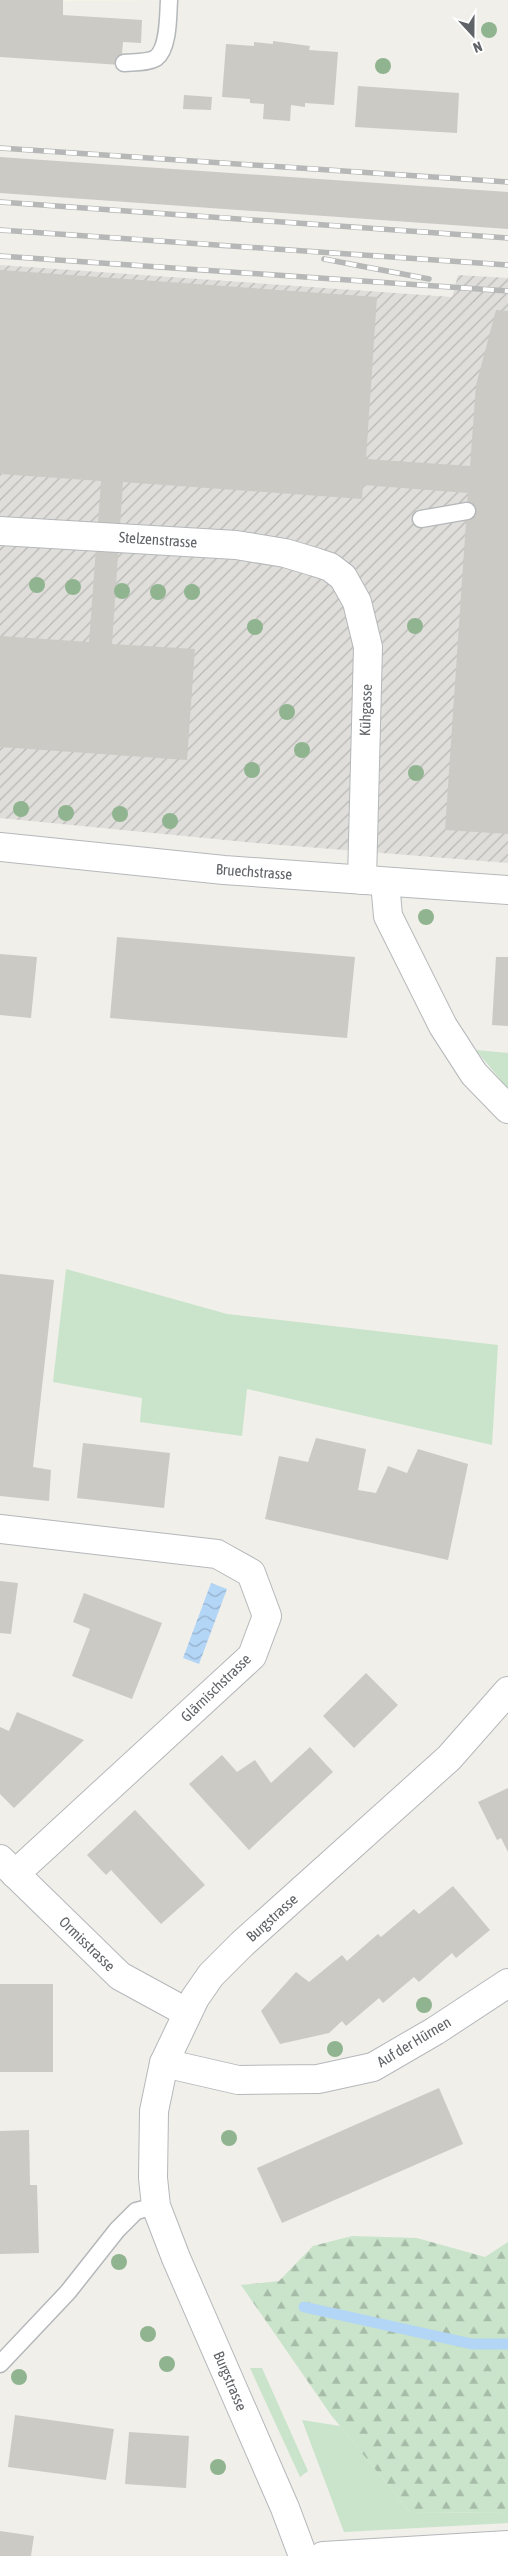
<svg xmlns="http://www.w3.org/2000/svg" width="508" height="2556" viewBox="0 0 508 2556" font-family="'Asap Condensed',sans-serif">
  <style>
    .commercial { fill: #fbf7e3 }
    .industrial { fill: url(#industrial-furrows) }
    .grass { fill: #c9e4ca }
    .forest { fill: url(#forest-firs) }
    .water { fill: url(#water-waves) }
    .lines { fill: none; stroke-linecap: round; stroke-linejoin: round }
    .stream { stroke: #b3d5f6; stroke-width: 11 }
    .building { fill: #cccac5 }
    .service-casing { stroke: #b5b8bb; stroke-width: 19 }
    .minor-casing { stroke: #b5b8bb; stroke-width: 30 }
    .tertiary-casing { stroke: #b5b8bb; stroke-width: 30 }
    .service { stroke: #fff; stroke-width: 16 }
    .minor { stroke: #fff; stroke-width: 28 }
    .tertiary { stroke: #fff; stroke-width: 28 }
    .rail-casing { stroke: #b6b7b7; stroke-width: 5.5 }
    .rail { stroke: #fff; stroke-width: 4; stroke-dasharray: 11; stroke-linecap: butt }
    .tree { fill: #90b490 }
    .labels { text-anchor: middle; stroke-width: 4.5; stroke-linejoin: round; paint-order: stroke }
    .street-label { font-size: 15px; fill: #606367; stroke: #fff }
  </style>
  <defs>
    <pattern id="industrial-furrows" width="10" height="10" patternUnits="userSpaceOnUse" patternTransform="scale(1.25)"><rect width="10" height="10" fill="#dfdedb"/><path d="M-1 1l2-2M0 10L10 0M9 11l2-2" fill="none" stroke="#b8b8b5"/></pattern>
    <pattern id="forest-firs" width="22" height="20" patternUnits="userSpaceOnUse" patternTransform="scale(1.25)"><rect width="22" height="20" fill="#c9e4ca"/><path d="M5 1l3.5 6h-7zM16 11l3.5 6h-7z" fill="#a7bca8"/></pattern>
    <pattern id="water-waves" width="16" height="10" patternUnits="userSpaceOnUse" patternTransform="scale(1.25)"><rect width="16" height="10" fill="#b3d5f6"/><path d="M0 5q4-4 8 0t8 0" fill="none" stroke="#95b0cb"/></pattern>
  </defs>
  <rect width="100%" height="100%" fill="#f0efe9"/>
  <!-- commercial -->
  <polygon class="commercial" points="17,0 183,0 26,1"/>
  <!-- industrial -->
  <polygon class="industrial" points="0,265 452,297 458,275 508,278 508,863 256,843 0,818"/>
  <!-- grass -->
  <g class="grass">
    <polygon points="476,1050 508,1053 508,1089"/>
    <polygon points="66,1269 227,1314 498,1345 492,1445 247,1389 242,1436 140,1422 142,1398 53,1382"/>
    <polygon points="250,2368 262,2368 308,2471 300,2477"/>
    <polygon points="302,2420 340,2426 410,2512 508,2513 508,2523 344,2532"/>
  </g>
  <!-- forest -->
  <polygon class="forest" points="352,2236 417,2238 485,2257 508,2242 508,2513 410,2512 331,2415 241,2285 279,2281 313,2246"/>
  <!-- water -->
  <polygon class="water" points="211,1583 227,1589 199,1664 183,1658"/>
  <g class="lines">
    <!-- stream -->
    <polyline class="stream" points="304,2307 472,2344 508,2344"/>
  </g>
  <!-- building -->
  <g class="building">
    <polygon points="0,0 63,0 63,15 142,20 141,43 123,42 121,65 0,57"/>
    <polygon points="273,41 310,46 309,50 338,52 334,105 305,103 305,107 291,105 290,121 263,119 264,104 250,103 250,99 222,97 226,44 254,46 254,42 273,44"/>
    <polygon points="358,86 459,93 457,133 355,127"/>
    <polygon points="184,95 212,97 211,110 183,109"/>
    <polygon points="0,157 508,192 508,229 0,193"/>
    <polygon points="0,270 377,297 366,459 470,466 476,385 496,310 508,311 508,834 445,830 468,493 363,485 362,499 123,482 112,644 195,649 187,760 0,747 0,636 89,642 101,481 0,474"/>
    <polygon points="117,937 355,957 347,1038 110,1018"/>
    <polygon points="0,954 37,957 31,1018 0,1015"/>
    <polygon points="496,957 508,957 508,1026 492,1025"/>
    <polygon points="0,1274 54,1280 33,1467 51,1470 49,1501 0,1496"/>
    <polygon points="316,1438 366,1449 358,1490 376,1493 388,1466 407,1473 418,1449 468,1464 448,1560 265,1519 279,1456 308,1462"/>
    <polygon points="83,1443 170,1453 164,1508 77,1498"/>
    <polygon points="0,1581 18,1583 11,1634 0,1633"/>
    <polygon points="84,1593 162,1623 132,1699 72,1676 90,1629 73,1622"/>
    <polygon points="366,1673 398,1705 354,1748 323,1716"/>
    <polygon points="17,1712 84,1740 14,1808 0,1794 0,1727 9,1731"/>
    <polygon points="310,1747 333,1772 249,1850 189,1784 222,1755 237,1772 255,1760 271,1783"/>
    <polygon points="508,1788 508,1852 501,1838 497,1840 478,1802"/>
    <polygon points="135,1810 205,1885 161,1924 111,1870 106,1875 87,1855"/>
    <polygon points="453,1886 490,1930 456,1958 452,1953 419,1982 414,1977 383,2003 379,1998 346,2026 342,2021 329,2033 280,2044 261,2011 296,1972 309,1982 342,1955 347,1961 378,1934 381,1937 414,1909 419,1914"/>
    <rect x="0" y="1984" width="53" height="88"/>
    <polygon points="439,2088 463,2144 282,2223 257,2168"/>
    <polygon points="29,2130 30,2185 37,2185 39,2253 0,2254 0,2131"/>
    <polygon points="15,2415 114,2429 106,2480 8,2467"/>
    <polygon points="129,2432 189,2436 186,2488 125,2484"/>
    <polygon points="0,2531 34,2536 31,2556 0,2556"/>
  </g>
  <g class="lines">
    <defs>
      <g id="service">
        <path d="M124,63C133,62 148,63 156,58C169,48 168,15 169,0"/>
        <polyline points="421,519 467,511"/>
        <polyline points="0,2364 68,2292 117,2230 136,2211 156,2206"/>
      </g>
      <g id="minor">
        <polyline points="0,531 236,545 285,553 315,562 330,567 343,577 357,602 368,647 362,880"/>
        <polyline points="385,882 388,916 443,1026 474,1074 508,1109"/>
        <polyline points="0,1529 217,1554 251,1573 267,1616 252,1656 15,1874"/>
        <polyline points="0,1859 120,1976 186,2012"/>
        <polyline points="164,2063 238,2080 318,2079 373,2067 435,2031 508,1983"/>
        <polyline points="323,2556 508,2545"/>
      </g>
      <g id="tertiary">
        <polyline points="0,847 224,870 508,890"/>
        <polyline points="303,2556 285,2508 176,2258 156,2206 153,2178 154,2111 164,2063 195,1998 211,1975 242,1944 449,1758 508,1691"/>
      </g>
    </defs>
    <!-- service casing -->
    <use href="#service" class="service-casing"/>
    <!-- minor casing -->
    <use href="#minor" class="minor-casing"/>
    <!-- tertiary casing -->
    <use href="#tertiary" class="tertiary-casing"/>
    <!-- service -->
    <use href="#service" class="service"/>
    <!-- minor -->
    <use href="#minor" class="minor"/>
    <!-- tertiary -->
    <use href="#tertiary" class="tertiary"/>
    <defs>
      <g id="rail">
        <polyline points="0,148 508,182"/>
        <polyline points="0,202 508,238"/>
        <polyline points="0,230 508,265"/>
        <polyline points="0,256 508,291"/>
        <polyline points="324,259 429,279"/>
      </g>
    </defs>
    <!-- rail casing -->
    <use href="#rail" class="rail-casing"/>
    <!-- rail -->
    <use href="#rail" class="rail"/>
  </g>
  <!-- trees -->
  <g class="tree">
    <circle cx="489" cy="30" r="8"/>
    <circle cx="383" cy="66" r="8"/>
    <circle cx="37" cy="585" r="8"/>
    <circle cx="73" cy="587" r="8"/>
    <circle cx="122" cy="591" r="8"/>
    <circle cx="158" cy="592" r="8"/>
    <circle cx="192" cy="592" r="8"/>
    <circle cx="415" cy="626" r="8"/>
    <circle cx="255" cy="627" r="8"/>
    <circle cx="287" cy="712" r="8"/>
    <circle cx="302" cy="750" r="8"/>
    <circle cx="252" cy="770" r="8"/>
    <circle cx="416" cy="773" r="8"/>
    <circle cx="21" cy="809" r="8"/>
    <circle cx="66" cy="813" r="8"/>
    <circle cx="120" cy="814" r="8"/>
    <circle cx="170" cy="821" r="8"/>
    <circle cx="426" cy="917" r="8"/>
    <circle cx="424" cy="2005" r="8"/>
    <circle cx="335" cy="2049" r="8"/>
    <circle cx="229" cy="2138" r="8"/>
    <circle cx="119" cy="2262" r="8"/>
    <circle cx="148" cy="2334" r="8"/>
    <circle cx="167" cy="2364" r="8"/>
    <circle cx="19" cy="2377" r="8"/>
    <circle cx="218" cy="2467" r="8"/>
  </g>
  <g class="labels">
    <!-- street labels -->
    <g class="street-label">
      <text transform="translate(158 540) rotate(4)" y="5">Stelzenstrasse</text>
      <text transform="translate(366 710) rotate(-88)" y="5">Kühgasse</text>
      <text transform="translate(254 872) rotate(4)" y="5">Bruechstrasse</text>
      <text transform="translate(216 1688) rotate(-44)" y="5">Glärnischstrasse</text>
      <text transform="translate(272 1918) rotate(-42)" y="5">Burgstrasse</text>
      <text transform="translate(87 1944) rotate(44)" y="5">Ormisstrasse</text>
      <text transform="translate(414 2042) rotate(-31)" y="5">Auf der Hürnen</text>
      <text transform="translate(230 2381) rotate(67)" y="5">Burgstrasse</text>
    </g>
  </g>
  <!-- north arrow -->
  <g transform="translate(473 35) rotate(159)" stroke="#ffffff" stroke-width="4" paint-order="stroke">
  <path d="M0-4L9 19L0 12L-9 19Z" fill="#606367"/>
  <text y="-8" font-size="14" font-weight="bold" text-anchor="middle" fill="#606367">N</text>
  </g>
</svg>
